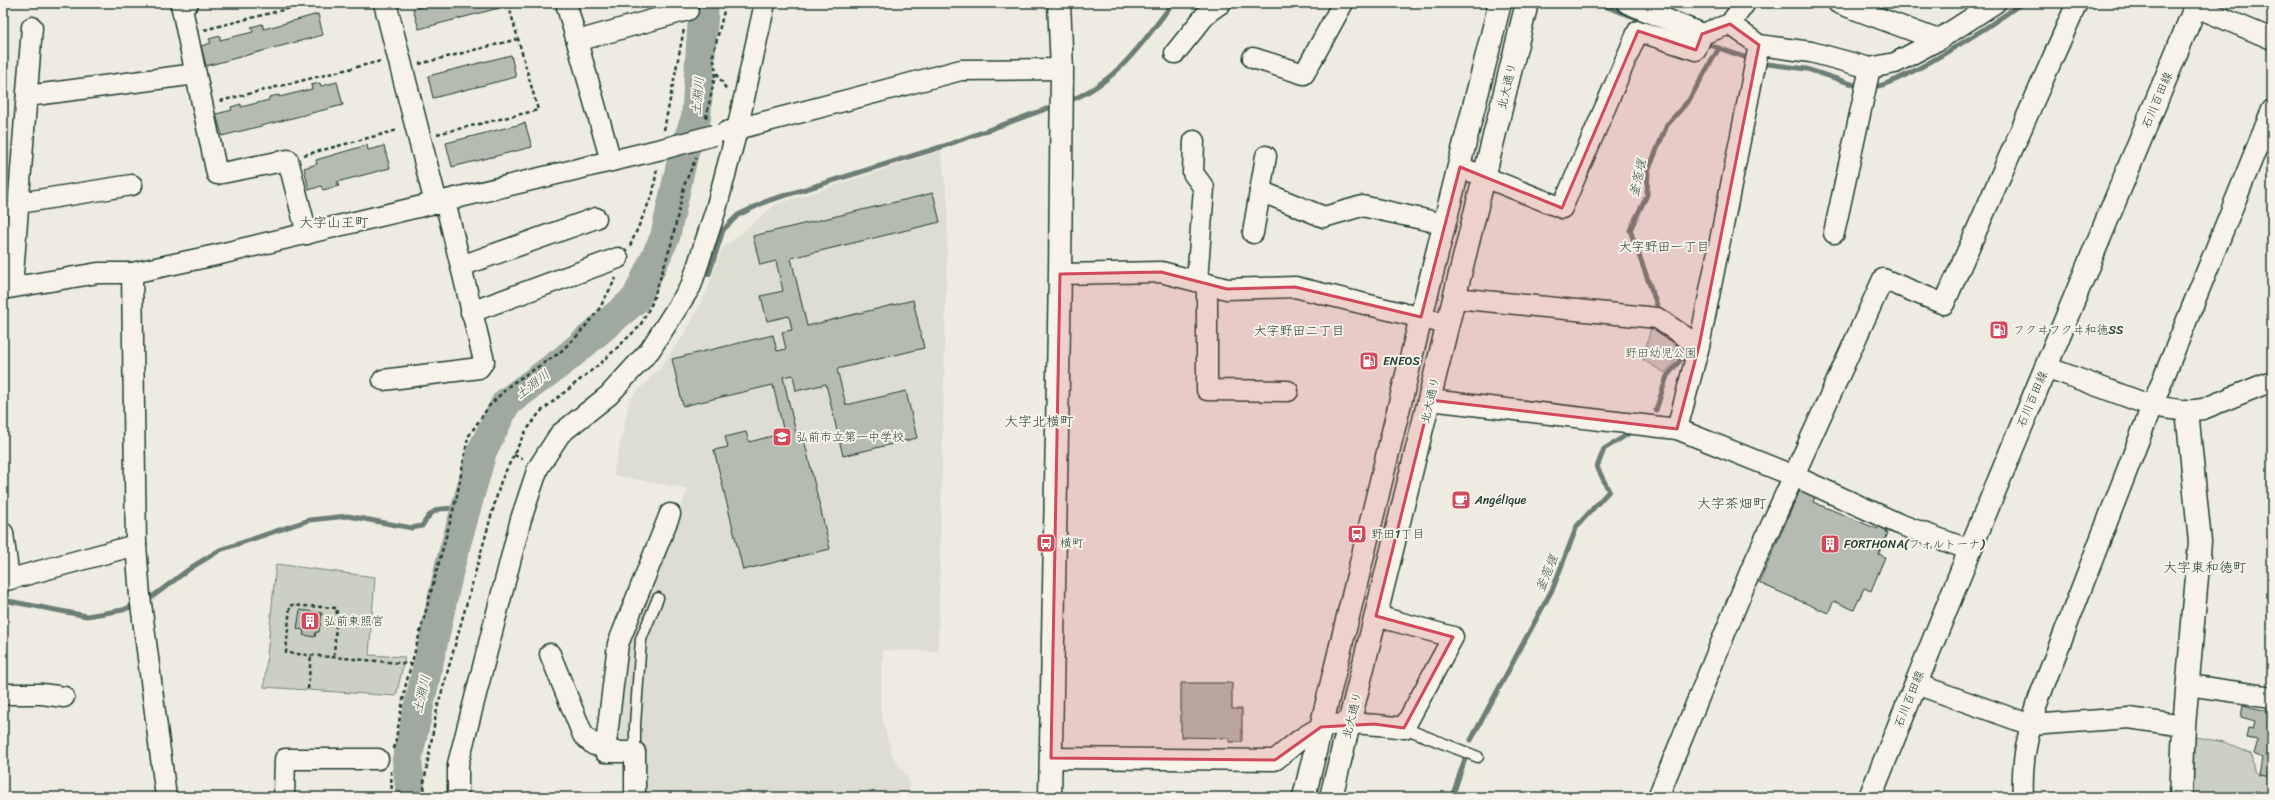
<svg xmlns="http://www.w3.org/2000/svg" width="2275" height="800" viewBox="0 0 2275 800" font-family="Sriracha,'Klee One',sans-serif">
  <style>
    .built { fill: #ddddd2 }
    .green { fill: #cccfc4; stroke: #76867c }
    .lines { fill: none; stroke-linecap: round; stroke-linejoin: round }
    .stream { stroke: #6c7e74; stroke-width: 5 }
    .river { stroke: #9fa99f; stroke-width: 30 }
    .building { fill: #b5bbb0; stroke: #1f3d34 }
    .lane-casing { stroke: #1f3d34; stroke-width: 13 }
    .street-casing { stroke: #1f3d34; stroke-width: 23 }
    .secondary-casing { stroke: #1f3d34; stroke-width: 25 }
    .path { stroke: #1f3d34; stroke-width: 2.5; stroke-dasharray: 4 3; stroke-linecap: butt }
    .lane { stroke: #f7f3e8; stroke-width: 10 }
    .street { stroke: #f7f3e8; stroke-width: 20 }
    .secondary { stroke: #f7f3e8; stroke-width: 22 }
    .street-bridge-casing { stroke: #1f3d34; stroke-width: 23; stroke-linecap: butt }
    .street-bridge { stroke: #f7f3e8; stroke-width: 20 }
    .marked { fill: #d1495b; fill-opacity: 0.2; stroke: #d1495b; stroke-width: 3; stroke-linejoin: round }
    .labels { text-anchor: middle; stroke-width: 4; stroke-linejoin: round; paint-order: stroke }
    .street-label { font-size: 12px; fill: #1f3d34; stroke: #f7f3e8 }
    .poi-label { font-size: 12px; fill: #1f3d34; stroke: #f7f3e8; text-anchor: start }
    .park-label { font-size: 12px; fill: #425a51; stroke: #f7f3e8 }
    .water-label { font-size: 13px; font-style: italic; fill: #3f584f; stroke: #f7f3e8 }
    .neighbourhood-label { font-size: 13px; fill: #1f3d34; stroke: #f7f3e8 }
    .quarter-label { font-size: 14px; fill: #1f3d34; stroke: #f7f3e8 }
  </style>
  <rect width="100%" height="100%" fill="#eeece1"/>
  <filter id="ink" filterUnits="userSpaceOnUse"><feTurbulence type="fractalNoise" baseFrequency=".025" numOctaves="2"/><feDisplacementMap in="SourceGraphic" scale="8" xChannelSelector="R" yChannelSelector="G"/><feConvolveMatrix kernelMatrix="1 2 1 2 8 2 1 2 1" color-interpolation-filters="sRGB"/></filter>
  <g filter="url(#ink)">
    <!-- built -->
    <polygon class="built" points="941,151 948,203 938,651 883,650 880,709 892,756 907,776 911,797 644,797 643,742 618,744 613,741 623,649 688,489 613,475 630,399 660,368 686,332 707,291 722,249 775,205"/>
    <!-- green -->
    <g class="green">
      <polygon points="1651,327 1683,350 1665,373 1643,360"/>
      <polygon points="276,564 375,577 369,655 405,657 396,696 264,687"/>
      <polygon points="2195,737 2224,742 2251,754 2254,771 2260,775 2272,777 2272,797 2191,797"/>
    </g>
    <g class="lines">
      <!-- stream -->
      <g class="stream">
        <polyline points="1596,3 1653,24"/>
        <polyline points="1704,43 1753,60"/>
        <polyline points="1760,63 1807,69 1861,87"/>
        <path d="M1871,87C1897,88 1997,21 2022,3"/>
        <path d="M1066,102C1116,84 1142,43 1173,3"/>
        <polyline points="709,274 723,230 738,215 767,201 944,146 1057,105"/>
        <polyline points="1662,311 1658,308 1630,230 1647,195 1648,171 1667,125 1689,100 1719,48"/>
        <polyline points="1656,410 1667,376 1687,352"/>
        <polyline points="3,600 87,616 123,610 137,604"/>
        <path d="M144,601L152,597L192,567L220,550L309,520L348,516L412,528L422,526C435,503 443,509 466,509"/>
        <polyline points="1471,740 1553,588 1577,526 1609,491 1597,467 1604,449 1633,431"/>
        <polyline points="1452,797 1465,759"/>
      </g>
      <!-- river -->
      <polyline class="river" points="411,797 407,760 450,565 482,451 506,403 564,360 636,299 665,237 684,151 696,118 704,3"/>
    </g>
    <!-- building -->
    <g class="building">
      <polygon points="427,3 498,3 499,8 419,29 413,9 428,5"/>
      <polygon points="318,14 323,35 206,66 201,46 211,43 209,39 220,36 220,40 253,32 251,27 262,24 264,29"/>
      <polygon points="511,55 516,77 433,98 428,76"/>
      <polygon points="337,82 343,105 222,136 216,114 232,110 231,107 241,104 241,107 269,100 269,97 279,95 279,97 312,89 311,85 320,83 321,86"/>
      <polygon points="525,123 532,147 452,167 446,143"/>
      <polygon points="367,145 368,150 384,146 390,168 337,182 339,186 323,190 321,186 309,190 304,168 317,164 316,160"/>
      <polygon points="933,193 940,222 791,258 807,326 913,300 924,348 837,369 846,405 906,391 917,438 843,456 826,384 796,391 793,375 783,377 796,433 802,431 830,549 743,570 714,450 728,447 725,437 746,432 749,442 784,433 773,385 683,406 672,359 773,335 777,351 786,349 782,332 792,330 789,316 767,321 761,296 783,291 776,261 760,265 753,236"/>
      <polygon points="1800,490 1815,497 1813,502 1877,529 1881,521 1889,525 1886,532 1888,533 1879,554 1885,557 1871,591 1864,588 1854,610 1834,601 1828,613 1759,583"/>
      <polygon points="300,610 322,613 319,632 316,632 315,637 303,635 304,630 297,629"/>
      <polygon points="1181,683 1232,683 1232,709 1242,709 1242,742 1229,742 1229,738 1181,737"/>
      <polygon points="2243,705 2267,711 2270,705 2272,705 2272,777 2259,775 2262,758 2254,754 2258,740 2246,738 2248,728 2253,729 2255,721 2241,717"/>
    </g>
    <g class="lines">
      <defs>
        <g id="lane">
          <polyline points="1404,728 1478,757"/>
          <polyline points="635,752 635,725 641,639 658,598"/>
        </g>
        <g id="street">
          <polyline points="188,3 181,4 217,174 288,160 307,234"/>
          <polyline points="566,3 611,161"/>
          <polyline points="1627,3 1702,34 1730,24 1745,3"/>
          <polyline points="1838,3 1938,40"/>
          <polyline points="2196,7 2272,39"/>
          <polyline points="1730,24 1759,45 1811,52 1870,68 1895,63 1938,40 1995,3"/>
          <polyline points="577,41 688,10 687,3"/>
          <polyline points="1175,53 1208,12 1221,3"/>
          <polyline points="1253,58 1304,74 1343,3"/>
          <polyline points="27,96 196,74"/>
          <polyline points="726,132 961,70 1062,69"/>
          <polyline points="1194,141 1193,173 1204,188 1197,281"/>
          <polyline points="1460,167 1562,208 1638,31 1696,50 1702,34"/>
          <polyline points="1260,191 1324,217 1362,206 1445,224"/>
          <polyline points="19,203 132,185"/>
          <polyline points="1253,233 1266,156"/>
          <polyline points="1834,233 1870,68"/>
          <polyline points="461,266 596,218"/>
          <polyline points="132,273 136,545 140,596 166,797"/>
          <polyline points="1060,274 1161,272 1227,289 1295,287 1447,324"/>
          <polyline points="1207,284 1207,390 1288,391"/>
          <polyline points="12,287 32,27"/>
          <polyline points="3,289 98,273 132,273 216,255 666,148"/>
          <polyline points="1455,298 1657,318 1699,346"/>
          <polyline points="471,312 618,258"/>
          <polyline points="2046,367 2152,406 2187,411 2203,409 2272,381"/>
          <polyline points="383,380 479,368 484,361 445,201"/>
          <polyline points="1430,400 1677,429 1794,476 1899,524 1970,550"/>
          <polyline points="1677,429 1699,346 1759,45"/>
          <polyline points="3,533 9,579"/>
          <polyline points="3,581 136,545"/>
          <polyline points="550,654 583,735 594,745 606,747"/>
          <polyline points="1916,684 2031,725 2129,718 2184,726"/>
          <polyline points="2188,685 2272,697"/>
          <polyline points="3,694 42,694 64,697"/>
          <path d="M1051,758L1275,760C1289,749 1304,734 1321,728C1339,720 1384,725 1404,728L1453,637L1376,616"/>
          <polyline points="284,797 285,759 378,759"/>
          <polyline points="458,797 458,764 521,519 538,468 560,434 609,395 650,350 691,286 716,209 737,130 765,3"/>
          <polyline points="635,797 635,752 605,752 618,644 670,514"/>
          <polyline points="1658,797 1750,572 1883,279 1944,304 2077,3"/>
          <path d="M2023,797C2021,760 2028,733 2039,698L2148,416L2272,110"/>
        </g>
        <g id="secondary">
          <polyline points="385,3 436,203"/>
          <polyline points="1050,797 1060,274 1062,69 1059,3"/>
          <polyline points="1304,797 1421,317 1500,3"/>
          <polyline points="1331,797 1527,3"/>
          <polyline points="1870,797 1970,550 2197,3"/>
          <polyline points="2181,797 2184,726 2200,542 2187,411"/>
        </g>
      </defs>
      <!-- lane casing -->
      <use href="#lane" class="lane-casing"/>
      <!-- street casing -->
      <use href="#street" class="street-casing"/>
      <!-- secondary casing -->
      <use href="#secondary" class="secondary-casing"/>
      <!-- path -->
      <g class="path">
        <polyline points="204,30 310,3"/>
        <polyline points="419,64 518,39"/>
        <polyline points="717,73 726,89"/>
        <polyline points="220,101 381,61"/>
        <polyline points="706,118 716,72 713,55 726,3"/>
        <polyline points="664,130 684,29"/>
        <polyline points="437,134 538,110 508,3"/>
        <polyline points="304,155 398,130"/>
        <polyline points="630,246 653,193 657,168"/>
        <polyline points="514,455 523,459"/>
        <polyline points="334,656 337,608 290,605 286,653 411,664"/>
        <polyline points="308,689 311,655"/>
        <polyline points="394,749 406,684 457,496 468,437 489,406 511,384 558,354 578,335 598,311 616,278"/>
        <polyline points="391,771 392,797"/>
        <polyline points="425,797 424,783 437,709 501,481 524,434 540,412 602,362 640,326 652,303 671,245 685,183 696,158"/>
      </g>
      <!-- lane -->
      <use href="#lane" class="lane"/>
      <!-- street -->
      <use href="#street" class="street"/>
      <!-- secondary -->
      <use href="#secondary" class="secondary"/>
      <defs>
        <polyline id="street-bridge" points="666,148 714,135"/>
      </defs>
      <!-- street-bridge casing -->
      <use href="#street-bridge" class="street-bridge-casing"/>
      <!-- street-bridge -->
      <use href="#street-bridge" class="street-bridge"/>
    </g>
  </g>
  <!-- marked area -->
  <path class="marked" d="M1730,24L1759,45L1699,346L1677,429L1430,400L1376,616L1453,637L1404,728L1374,724L1321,727L1275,760L1051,758L1060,274L1161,272L1227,289L1295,287L1421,317L1460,167L1562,208L1638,31L1696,50L1702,34Z"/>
  <!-- icons -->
  <defs>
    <symbol id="fuel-square" viewBox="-11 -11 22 22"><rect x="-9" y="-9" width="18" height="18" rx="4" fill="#d1495b" stroke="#f7f3e8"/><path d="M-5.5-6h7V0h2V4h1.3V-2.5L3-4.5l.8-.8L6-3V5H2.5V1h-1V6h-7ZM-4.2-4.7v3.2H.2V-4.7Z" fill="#fff"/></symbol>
    <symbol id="school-square" viewBox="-11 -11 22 22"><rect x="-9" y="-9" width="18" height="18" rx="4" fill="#d1495b" stroke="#f7f3e8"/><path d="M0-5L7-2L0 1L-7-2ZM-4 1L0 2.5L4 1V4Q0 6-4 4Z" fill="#fff"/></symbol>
    <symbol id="cafe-square" viewBox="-11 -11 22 22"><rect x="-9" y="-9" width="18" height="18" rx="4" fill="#d1495b" stroke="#f7f3e8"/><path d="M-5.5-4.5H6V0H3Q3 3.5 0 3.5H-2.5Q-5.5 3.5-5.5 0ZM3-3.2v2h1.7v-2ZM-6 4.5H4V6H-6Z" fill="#fff"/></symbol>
    <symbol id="bus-square" viewBox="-11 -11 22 22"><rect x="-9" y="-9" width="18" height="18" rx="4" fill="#d1495b" stroke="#f7f3e8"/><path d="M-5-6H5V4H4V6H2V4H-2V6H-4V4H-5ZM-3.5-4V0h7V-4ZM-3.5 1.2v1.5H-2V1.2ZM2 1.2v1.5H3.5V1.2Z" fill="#fff"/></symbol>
    <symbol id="building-square" viewBox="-11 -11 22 22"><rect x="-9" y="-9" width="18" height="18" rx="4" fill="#d1495b" stroke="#f7f3e8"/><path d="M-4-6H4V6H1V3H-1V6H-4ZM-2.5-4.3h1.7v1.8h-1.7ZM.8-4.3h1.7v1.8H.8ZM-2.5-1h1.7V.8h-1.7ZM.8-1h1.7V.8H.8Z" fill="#fff"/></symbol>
  </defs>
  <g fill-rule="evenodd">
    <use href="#fuel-square" x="1988" y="319" width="22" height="22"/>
    <use href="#fuel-square" x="1358" y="350" width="22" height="22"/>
    <use href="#school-square" x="771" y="426" width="22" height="22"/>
    <use href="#cafe-square" x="1450" y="489" width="22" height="22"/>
    <use href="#bus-square" x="1346" y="523" width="22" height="22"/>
    <use href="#bus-square" x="1035" y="532" width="22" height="22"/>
    <use href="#building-square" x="1819" y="533" width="22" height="22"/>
    <use href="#building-square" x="299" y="610" width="22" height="22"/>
  </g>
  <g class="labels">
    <!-- street labels -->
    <g class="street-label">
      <text transform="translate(1507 86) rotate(-77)" y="4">北大通り</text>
      <text transform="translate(2157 100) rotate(-67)" y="4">石川百田線</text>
      <text transform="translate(2032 399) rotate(-67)" y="4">石川百田線</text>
      <text transform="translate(1430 400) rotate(-77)" y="4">北大通り</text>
      <text transform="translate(1909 699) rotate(-68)" y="4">石川百田線</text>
      <text transform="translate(1352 715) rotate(-76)" y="4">北大通り</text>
    </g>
    <!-- poi labels -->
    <g class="poi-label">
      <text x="2013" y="334">フクヰフクヰ和徳SS</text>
      <text x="1383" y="365">ENEOS</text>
      <text x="796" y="441">弘前市立第一中学校</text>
      <text x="1475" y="504">Angélique</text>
      <text x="1371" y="538">野田1丁目</text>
      <text x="1060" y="547">横町</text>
      <text x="1844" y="548">FORTHONA(フォルトーナ)</text>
      <text x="324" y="625">弘前東照宮</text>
    </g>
    <!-- park labels -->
    <g class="park-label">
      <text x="1661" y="357">野田幼児公園</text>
    </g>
    <!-- water labels -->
    <g class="water-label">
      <text transform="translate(697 96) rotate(-85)" y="5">土淵川</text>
      <text transform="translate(1637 178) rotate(-77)" y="5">釜萢堰</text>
      <text transform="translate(532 384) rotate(-37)" y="5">土淵川</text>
      <text transform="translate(1546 573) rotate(-67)" y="5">釜萢堰</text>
      <text transform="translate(421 694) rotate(-77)" y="5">土淵川</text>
    </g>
    <!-- neighbourhood labels -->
    <g class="neighbourhood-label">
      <text x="1664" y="251">大字野田一丁目</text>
      <text x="1299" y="335">大字野田二丁目</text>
    </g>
    <!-- quarter labels -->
    <g class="quarter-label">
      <text x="334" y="227">大字山王町</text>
      <text x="1039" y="426">大字北横町</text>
      <text x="1732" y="508">大字茶畑町</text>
      <text x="2205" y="572">大字東和徳町</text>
    </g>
  </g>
  <!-- margin -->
  <rect width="2275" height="800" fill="none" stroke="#f7f3e8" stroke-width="16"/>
  <rect x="8" y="8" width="2259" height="784" fill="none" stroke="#1f3d34" stroke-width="1.5" filter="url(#ink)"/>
</svg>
